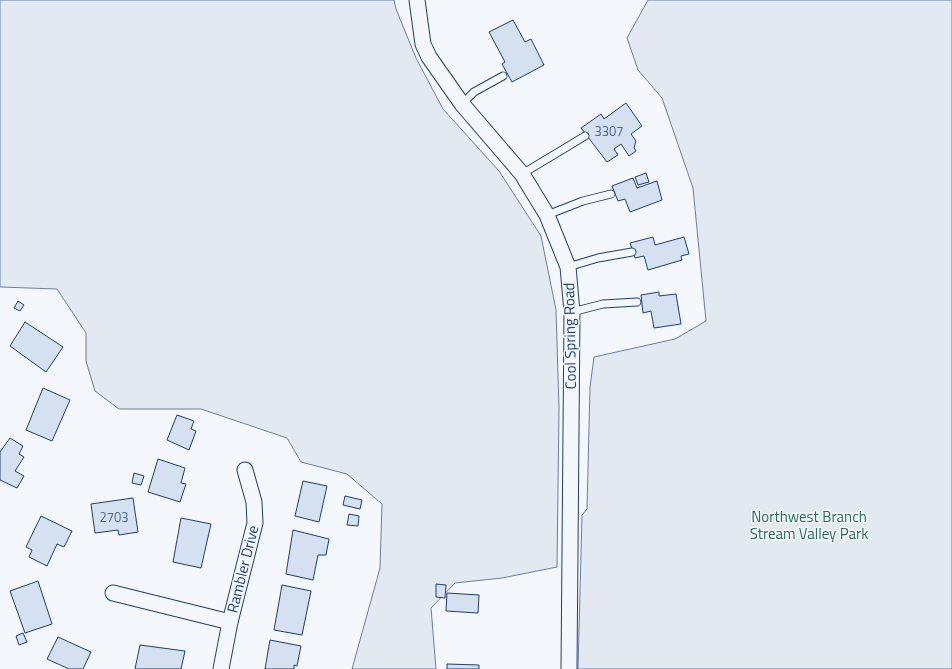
<svg xmlns="http://www.w3.org/2000/svg" width="952" height="669" viewBox="0 0 952 669" font-family="'Titillium Web',sans-serif">
  <style>
    .green { fill: #e3e9f0; stroke: #687fa3 }
    .building { fill: #d5e0f0; stroke: #1d3f73 }
    .lines { fill: none; stroke-linecap: round; stroke-linejoin: round }
    .service-casing { stroke: #1d3f73; stroke-width: 9 }
    .minor-casing { stroke: #1d3f73; stroke-width: 17 }
    .service { stroke: #f4f7fb; stroke-width: 7 }
    .minor { stroke: #f4f7fb; stroke-width: 15 }
    .labels { text-anchor: middle; stroke-width: 3; stroke-linejoin: round; paint-order: stroke }
    .number-label { font-size: 13px; fill: #4b6792 }
    .street-label { font-size: 15px; fill: #1d3f73; stroke: #f4f7fb }
    .park-label { font-size: 15px; fill: #2c6c60; stroke: #f4f7fb }
  </style>
  <rect width="100%" height="100%" fill="#f4f7fb"/>
  <!-- green -->
  <g class="green">
    <polygon points="0,0 394,0 396,9 416,58 443,109 499,171 541,236 556,310 559,408 557,567 502,578 455,583 431,608 436,669 352,669 380,568 382,504 347,474 301,462 287,438 201,409 119,409 95,391 86,361 86,333 57,289 0,287"/>
    <polygon points="648,0 952,0 952,669 578,669 582,515 587,509 590,387 594,357 675,339 706,321 693,188 662,98 638,70 627,38"/>
  </g>
  <!-- building -->
  <g class="building">
    <polygon points="513,20 525,42 531,39 544,65 512,82 502,64 505,62 489,32"/>
    <polygon points="626,103 642,126 631,134 636,141 634,148 636,151 629,156 621,144 614,149 618,155 607,162 581,128 601,114 604,119"/>
    <polygon points="646,173 649,182 638,185 635,177"/>
    <polygon points="633,178 637,188 657,181 662,200 630,212 625,199 618,201 612,186"/>
    <polygon points="653,237 655,245 684,237 689,254 681,256 682,260 648,270 644,256 635,258 630,243"/>
    <polygon points="659,292 659,296 676,294 681,324 654,328 651,311 643,313 641,295"/>
    <polygon points="18,301 24,305 20,311 14,308"/>
    <polygon points="25,322 63,347 46,372 10,346"/>
    <polygon points="43,388 70,400 52,441 26,430"/>
    <polygon points="177,415 194,421 191,429 196,431 189,450 167,440"/>
    <polygon points="10,438 23,446 19,454 24,457 15,471 24,476 17,488 0,480 0,452"/>
    <polygon points="158,459 185,468 181,483 186,484 180,502 148,492"/>
    <polygon points="134,473 144,476 141,485 132,483"/>
    <polygon points="303,481 327,486 319,522 295,516"/>
    <polygon points="345,496 362,500 360,509 343,505"/>
    <polygon points="133,498 138,532 119,535 118,530 95,533 91,504"/>
    <polygon points="349,514 359,516 358,526 347,525"/>
    <polygon points="41,516 72,531 64,547 57,544 47,566 29,557 32,550 26,547"/>
    <polygon points="181,518 211,524 201,568 173,562"/>
    <polygon points="293,530 329,539 326,555 318,555 313,580 286,574"/>
    <polygon points="38,581 52,624 25,633 10,591"/>
    <polygon points="436,584 446,585 445,598 436,597"/>
    <polygon points="282,585 311,591 302,635 274,630"/>
    <polygon points="447,593 479,595 478,613 446,611"/>
    <polygon points="23,633 27,642 19,645 16,636"/>
    <polygon points="58,637 91,652 83,669 69,669 47,659"/>
    <polygon points="270,640 301,646 297,666 294,665 294,669 265,669"/>
    <polygon points="140,645 185,651 181,669 135,669"/>
    <polygon points="447,664 479,665 479,669 447,669"/>
  </g>
  <g class="lines">
    <defs>
      <g id="service">
        <polyline points="462,104 474,92 503,76"/>
        <polyline points="522,174 585,136"/>
        <polyline points="547,215 583,201 611,194"/>
        <polyline points="568,267 598,258 632,252"/>
        <polyline points="572,312 603,304 637,302"/>
      </g>
      <g id="minor">
        <polyline points="417,0 423,44 429,57 462,104 522,174 547,215 568,267 572,312 569,669"/>
        <polyline points="113,593 230,622"/>
        <polyline points="221,669 230,622 255,523 254,502 245,470"/>
      </g>
    </defs>
    <!-- service casing -->
    <use href="#service" class="service-casing"/>
    <!-- minor casing -->
    <use href="#minor" class="minor-casing"/>
    <!-- service -->
    <use href="#service" class="service"/>
    <!-- minor -->
    <use href="#minor" class="minor"/>
  </g>
  <g class="labels">
    <!-- number labels -->
    <g class="number-label">
      <text x="609" y="136">3307</text>
      <text x="114" y="522">2703</text>
    </g>
    <!-- street labels -->
    <g class="street-label">
      <text transform="translate(570 336) rotate(-91)" y="5">Cool Spring Road</text>
      <text transform="translate(243 569) rotate(-76)" y="5">Rambler Drive</text>
    </g>
    <!-- park labels -->
    <g class="park-label">
      <text x="809" y="522">Northwest Branch<tspan x="809" dy="17">Stream Valley Park</tspan></text>
    </g>
  </g>
</svg>
